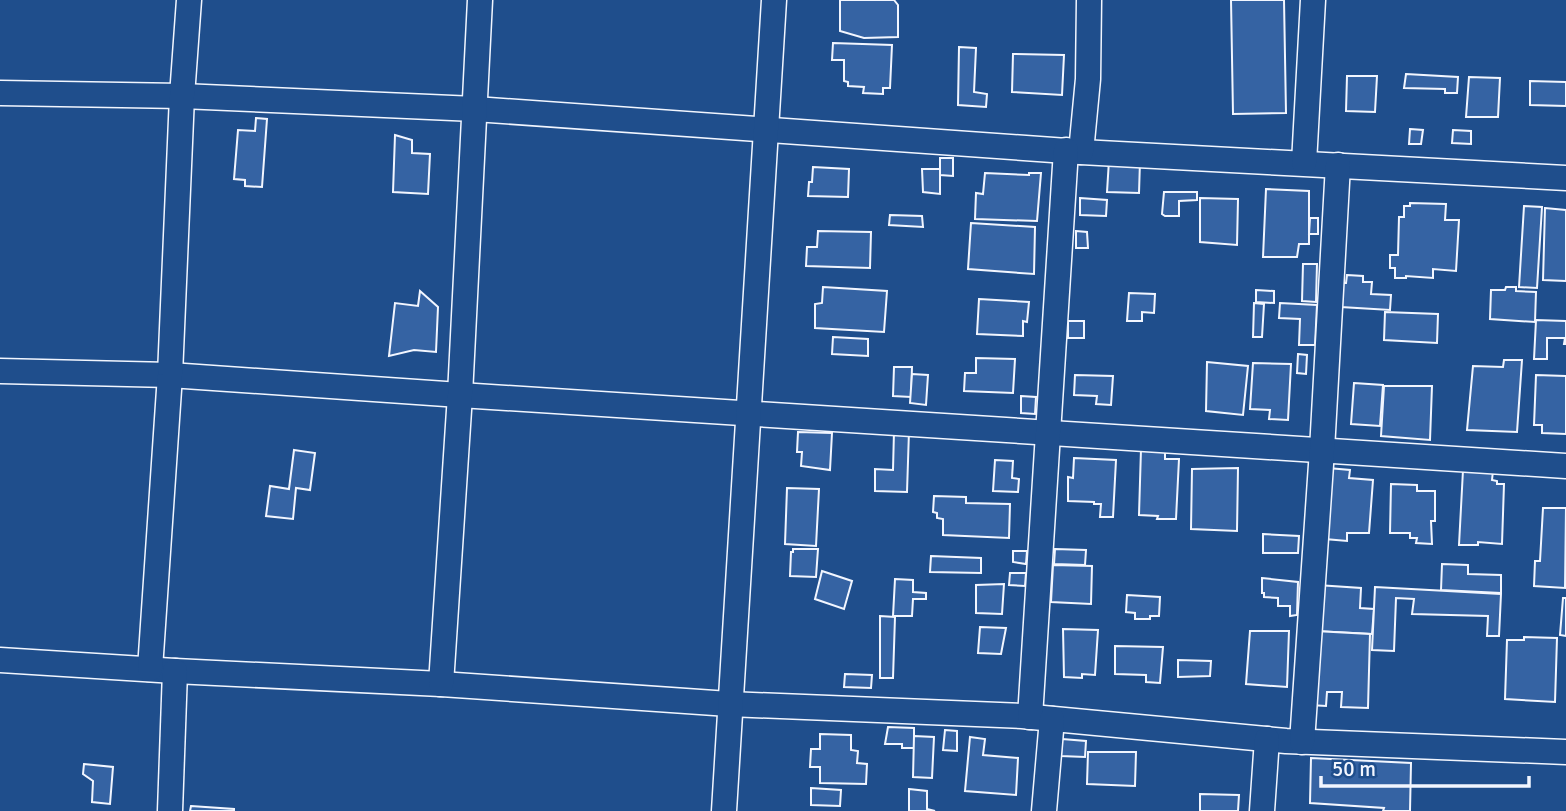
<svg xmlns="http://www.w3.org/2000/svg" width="1566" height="811" viewBox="0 0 1566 811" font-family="Signika,sans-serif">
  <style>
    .building { fill: #3563a3; stroke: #f2f6ff; stroke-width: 2 }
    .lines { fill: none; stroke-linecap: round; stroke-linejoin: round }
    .street-casing { stroke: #f2f6ff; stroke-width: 27 }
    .street { stroke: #1f4e8c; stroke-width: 24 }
  </style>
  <rect width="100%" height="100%" fill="#1f4e8c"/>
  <!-- building -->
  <g class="building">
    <polygon points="840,0 894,0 898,5 898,37 864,38 840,31"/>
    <polygon points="1231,0 1284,0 1286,113 1233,114"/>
    <polygon points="833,43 892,45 890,88 883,88 883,94 863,93 864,87 848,86 848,82 844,81 844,60 832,60"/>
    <polygon points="959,47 976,48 974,92 987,94 986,107 958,105"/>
    <polygon points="1013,54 1064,55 1062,95 1012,92"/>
    <polygon points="1406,74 1458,77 1457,93 1445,93 1445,89 1404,88"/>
    <polygon points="1347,76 1377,76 1375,112 1346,111"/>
    <polygon points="1469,77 1500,78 1498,117 1466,117"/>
    <polygon points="1530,81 1566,82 1566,106 1530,105"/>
    <polygon points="256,118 267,119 262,187 245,186 245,180 234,179 238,130 255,131"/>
    <polygon points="1410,129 1423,130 1421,144 1409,144"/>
    <polygon points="1453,130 1471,131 1471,144 1452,143"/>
    <polygon points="395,135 412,140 412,153 430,154 428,194 393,192"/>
    <polygon points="940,158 953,158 953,176 940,175"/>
    <polygon points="1109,160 1140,161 1139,193 1107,192"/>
    <polygon points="813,167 849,169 848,197 808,196 809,182 812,182"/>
    <polygon points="922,169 940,169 940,194 923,192"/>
    <polygon points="985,173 1029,175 1029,173 1041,173 1037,221 975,219 976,193 983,194"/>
    <polygon points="1266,189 1309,191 1309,244 1299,244 1297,257 1263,257"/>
    <polygon points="1164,192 1197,192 1197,200 1179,201 1179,216 1165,216 1162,214"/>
    <polygon points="1080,198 1107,200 1106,216 1080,215"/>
    <polygon points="1200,198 1238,199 1237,245 1200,242"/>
    <polygon points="1410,203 1446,204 1445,220 1459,220 1456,271 1433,269 1433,278 1406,276 1406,278 1395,278 1395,268 1390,268 1390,255 1398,255 1399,217 1404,217 1404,206 1410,206"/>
    <polygon points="1524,206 1542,207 1537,288 1519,287"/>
    <polygon points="1545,208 1566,210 1566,281 1543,280"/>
    <polygon points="890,215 922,216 923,227 889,225"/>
    <polygon points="1310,218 1318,218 1318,234 1309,234"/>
    <polygon points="971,223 1035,227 1034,274 968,269"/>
    <polygon points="818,231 871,232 870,268 806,266 807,247 817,247"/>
    <polygon points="1076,231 1087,232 1088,248 1076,248"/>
    <polygon points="1303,264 1317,264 1316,302 1302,301"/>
    <polygon points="1347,275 1363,276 1363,282 1372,282 1371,294 1391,295 1390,310 1341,307 1343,283 1346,283"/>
    <polygon points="823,287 887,291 884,332 815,328 815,304 822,303"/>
    <polygon points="1506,287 1516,287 1516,291 1536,292 1535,322 1490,319 1491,290 1505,290"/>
    <polygon points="1256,290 1274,291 1274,303 1256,302"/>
    <polygon points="420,291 438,307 436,352 414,350 389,356 395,303 418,306"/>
    <polygon points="1129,293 1155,294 1154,313 1142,312 1142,321 1127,321"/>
    <polygon points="979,299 1029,302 1027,322 1023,321 1023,336 977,334"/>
    <polygon points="1254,303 1264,304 1262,337 1253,337"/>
    <polygon points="1280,303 1317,305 1315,345 1299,345 1300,319 1279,318"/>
    <polygon points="1385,312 1438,314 1437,343 1384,340"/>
    <polygon points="1536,320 1566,321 1566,344 1564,344 1565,338 1547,338 1547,359 1534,359"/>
    <rect x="1068" y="321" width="16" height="17"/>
    <polygon points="833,337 868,339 868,356 832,354"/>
    <polygon points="1298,354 1307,355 1306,374 1297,373"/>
    <polygon points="976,358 1015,359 1013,393 964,391 965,373 976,373"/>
    <polygon points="1504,360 1522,360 1517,432 1467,430 1473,366 1503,367"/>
    <polygon points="1207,362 1248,366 1243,415 1206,411"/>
    <polygon points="1253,363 1291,364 1288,420 1269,419 1270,410 1250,409"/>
    <polygon points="894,367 912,367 911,397 893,396"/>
    <polygon points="912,374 928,375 926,405 910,403"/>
    <polygon points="1075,375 1113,376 1111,405 1096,404 1097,396 1074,395"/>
    <polygon points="1536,375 1566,376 1566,434 1542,433 1542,425 1534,425"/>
    <polygon points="1354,383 1383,385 1380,426 1351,424"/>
    <polygon points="1384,386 1432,386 1430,440 1381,436"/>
    <polygon points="1021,396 1036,397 1035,414 1021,413"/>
    <polygon points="894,431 909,431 907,492 875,491 875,469 893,470"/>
    <polygon points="798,432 832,433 830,470 801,466 802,452 797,452"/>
    <polygon points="1141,449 1165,450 1165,459 1179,459 1176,519 1157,519 1158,516 1139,515"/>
    <polygon points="294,450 315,453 310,490 296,488 293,519 266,516 270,486 289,489"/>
    <polygon points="1074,458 1116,460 1113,517 1100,517 1101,504 1094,504 1094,502 1068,501 1068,477 1073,478"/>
    <polygon points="995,460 1013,461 1012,478 1019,479 1018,492 993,491"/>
    <polygon points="1238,468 1237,531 1191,529 1192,469"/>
    <polygon points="1328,468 1350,470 1349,478 1373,480 1369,533 1347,533 1347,541 1325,539"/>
    <polygon points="1463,470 1493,471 1492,480 1497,481 1497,484 1504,484 1502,544 1478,542 1478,545 1459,545"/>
    <polygon points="1391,484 1417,485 1417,491 1435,491 1435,521 1431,521 1432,544 1416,543 1417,538 1410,538 1410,533 1390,533"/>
    <polygon points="787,488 819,489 816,546 785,544"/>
    <polygon points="934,496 966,497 966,503 1010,504 1009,538 943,535 943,519 937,518 937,513 933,512"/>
    <polygon points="1543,508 1566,508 1565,588 1534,586 1535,561 1540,561"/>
    <polygon points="1263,534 1299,536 1298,553 1263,553"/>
    <polygon points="793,549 818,549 816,577 790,576 791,552 793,552"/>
    <polygon points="1055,549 1086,550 1085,565 1054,564"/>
    <polygon points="1013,551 1027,551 1026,564 1013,562"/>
    <polygon points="931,556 981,558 981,573 930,572"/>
    <polygon points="1442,564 1468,565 1468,574 1501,575 1501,593 1441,590"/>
    <polygon points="1053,565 1092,566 1091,604 1051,602"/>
    <polygon points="822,571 852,581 844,609 815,599"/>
    <polygon points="1010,573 1026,573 1025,586 1009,585"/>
    <polygon points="1262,578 1298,582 1297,615 1290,616 1290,606 1278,606 1278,598 1264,597 1264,593 1262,593"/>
    <polygon points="895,579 913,580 913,592 926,593 926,599 913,599 912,616 893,616"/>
    <polygon points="1004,584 1002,614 976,613 976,585"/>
    <polygon points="1317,585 1361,588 1360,608 1374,609 1372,634 1315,631"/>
    <polygon points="1375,587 1501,594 1499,636 1487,636 1488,616 1412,614 1414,599 1396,598 1394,651 1372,650"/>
    <polygon points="1127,595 1160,597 1159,616 1150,616 1150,619 1135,619 1135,613 1126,612"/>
    <polygon points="1563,598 1566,598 1566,636 1560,635"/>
    <polygon points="880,616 895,617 893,678 880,678"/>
    <polygon points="980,627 1006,628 1001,654 978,653"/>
    <polygon points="1063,629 1098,630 1095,675 1082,674 1082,678 1064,677"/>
    <polygon points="1250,631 1289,631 1287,687 1246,684"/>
    <polygon points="1315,631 1370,634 1368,708 1341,707 1342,692 1327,692 1326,706 1310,705"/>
    <polygon points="1524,637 1557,638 1555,702 1505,699 1507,640 1524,640"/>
    <polygon points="1115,646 1163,647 1160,683 1146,682 1146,675 1115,674"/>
    <polygon points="1178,660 1211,661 1210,676 1178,677"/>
    <polygon points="845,674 872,675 871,688 844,687"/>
    <polygon points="888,727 914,728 914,748 902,748 902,744 885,744"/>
    <polygon points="945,730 957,731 957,751 943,750"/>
    <polygon points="820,734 851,735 851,750 858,751 857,763 867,764 866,784 820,783 820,767 810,767 811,749 820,749"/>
    <polygon points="914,736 934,737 932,778 913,777"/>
    <polygon points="970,737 985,739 983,755 1018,758 1016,795 965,791"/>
    <polygon points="1062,739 1086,741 1085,757 1061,756"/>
    <polygon points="1088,752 1136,752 1135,786 1087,784"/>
    <polygon points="1311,758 1411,763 1410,811 1383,811 1384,808 1310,803"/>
    <polygon points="84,764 113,767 110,804 92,802 93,781 83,774"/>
    <polygon points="811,788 841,790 840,806 811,805"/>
    <polygon points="909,789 927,791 927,809 935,811 909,811"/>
    <polygon points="1200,794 1239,795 1238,811 1200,811"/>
    <polygon points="191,806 234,809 234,811 190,811"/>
  </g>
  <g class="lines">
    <defs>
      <g id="street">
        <polyline points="0,93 182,96 475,109 1081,152 1566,178"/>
        <polyline points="1081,152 1088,79 1089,0"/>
        <polyline points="1304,163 1313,0"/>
        <polyline points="0,371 170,375 460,395 1566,466"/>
        <polyline points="0,660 175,671 441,684 729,704 1022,716 1286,741 1566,752"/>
        <polyline points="150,669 170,375 182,96 189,0"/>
        <polyline points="441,684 460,395 480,0"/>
        <polyline points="1030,717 1066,150"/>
        <polyline points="1302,742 1322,450 1338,165"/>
        <polyline points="170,811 175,671"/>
        <polyline points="724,811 774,0"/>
        <polyline points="1044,811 1052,719"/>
        <polyline points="1262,811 1267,739"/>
      </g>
    </defs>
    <!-- street casing -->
    <use href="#street" class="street-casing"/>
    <!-- street -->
    <use href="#street" class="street"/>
  </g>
  <!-- scale -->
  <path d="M1321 776v10h208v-10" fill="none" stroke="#f2f6ff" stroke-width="3.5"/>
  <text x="1332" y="776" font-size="21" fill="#f2f6ff" stroke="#1f4e8c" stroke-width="5" paint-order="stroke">50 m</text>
</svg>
